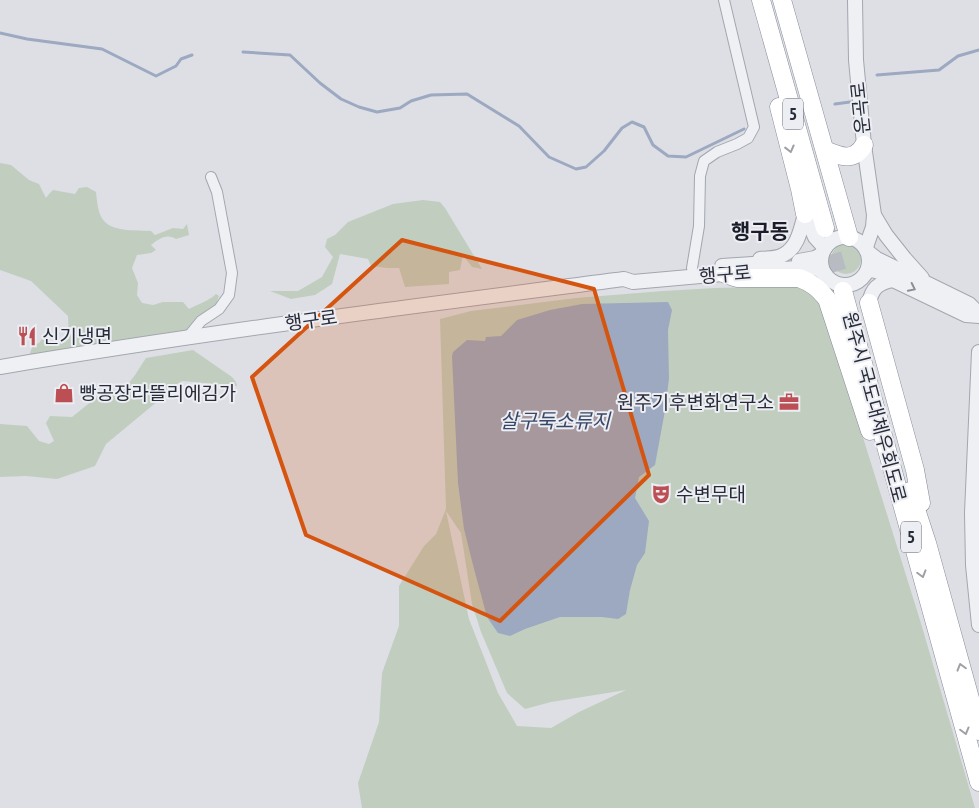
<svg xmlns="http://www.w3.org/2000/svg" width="979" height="808" viewBox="0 0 979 808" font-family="'PT Sans Narrow','Noto Sans KR',sans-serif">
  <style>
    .green { fill: #c1cebf; fill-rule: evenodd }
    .water { fill: #9ca9c1 }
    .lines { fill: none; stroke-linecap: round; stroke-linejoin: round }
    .stream { stroke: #9ca9c1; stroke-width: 3 }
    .trunk-tunnel { stroke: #b9bbc3; stroke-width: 18; stroke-dasharray: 18 9; stroke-linecap: butt }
    .minor-casing { stroke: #a3a6ae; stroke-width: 12 }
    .tertiary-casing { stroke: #a3a6ae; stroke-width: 16 }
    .trunk-casing { stroke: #868b9a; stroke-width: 19 }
    .minor { stroke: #eff0f4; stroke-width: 10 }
    .tertiary { stroke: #eff0f4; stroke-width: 14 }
    .trunk { stroke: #fff; stroke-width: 18 }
    .oneway { stroke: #9ea0a6 }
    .oneway2 { stroke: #8c8e96 }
    .marked { fill: #d55410; fill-opacity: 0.2; stroke: #d55410; stroke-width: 4; stroke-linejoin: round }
    .labels { text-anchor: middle; stroke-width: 4; stroke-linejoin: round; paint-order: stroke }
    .shield { fill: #eceef3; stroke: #636671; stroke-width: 1 }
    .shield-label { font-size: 18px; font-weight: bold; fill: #282c39 }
    .street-label { font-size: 19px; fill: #282c39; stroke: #eceef3 }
    .poi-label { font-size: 19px; fill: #282c39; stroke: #eceef3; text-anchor: start }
    .water-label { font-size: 20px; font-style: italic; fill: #384768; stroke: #eceef3 }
    .quarter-label { font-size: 21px; font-weight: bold; fill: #1b1e2a; stroke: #eceef3 }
  </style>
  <rect width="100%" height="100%" fill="#dddfe5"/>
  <!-- green -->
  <g class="green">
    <path d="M0,163L11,165L29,180L39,184L46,198L49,194L53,190L75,194L79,188L87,187L96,192C97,201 98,216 105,222C115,232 138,230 151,231L155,235L173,228L183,229L187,224L189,235L176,239C166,233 159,239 151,245L156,250L151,253L137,255L132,268L138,283L137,295L142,303L153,305L163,302H183L189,309C198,304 209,301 216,294L219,296L216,304L205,312L186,334L27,361L33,345L39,343L42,339L49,343L69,339L68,316L31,281L0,270Z"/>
    <polygon points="423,200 440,202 445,208 482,269 472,267 463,255 460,270 449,272 449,284 405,287 399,268 387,268 371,266 368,259 340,254 332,284 315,295 291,299 270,291 298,291 322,277 333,257 325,247 327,239 335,235 348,222 393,204"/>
    <circle cx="846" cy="259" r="15"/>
    <path d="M793,286L803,288L819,300L836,351L920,620L975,808H362L358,783L379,722L382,673L399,626V586L424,546L436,534L446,509L440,319L471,311L576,298L663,291L715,288ZM446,511L461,533L472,604L481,632L507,693L525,709L551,702L626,690L579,712L551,728L517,726L498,693L469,619Z"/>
    <polygon points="193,350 232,377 236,382 237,386 182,381 106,444 95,466 57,479 26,476 0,477 0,424 27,426 39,441 49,444 54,441 46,423 50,416 72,417 107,389 122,392 135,375 146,358"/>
  </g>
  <!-- water -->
  <polygon class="water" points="668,302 672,310 668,330 669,379 664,416 655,465 639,477 635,498 649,521 645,553 637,565 630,590 626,614 618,619 602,617 560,617 525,629 510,636 498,633 487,617 473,565 464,529 458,483 452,356 453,352 467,340 485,341 486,337 501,336 517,320 550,310 582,304"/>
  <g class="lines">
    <!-- stream -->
    <g class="stream">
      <polyline points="0,33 27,39 102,49 156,76 176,66 181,59 192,55"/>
      <polyline points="243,52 290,55 320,83 341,99 359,107 377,112 400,108 411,101 431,95 467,94 519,126 549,157 576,169 586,167 604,151 622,128 632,122 644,127 653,145 668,156 686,157 744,129"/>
      <polyline points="877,75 939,70 958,56 979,50"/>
      <polyline points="835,104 850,102"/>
    </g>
    <!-- trunk-tunnel -->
    <polyline class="trunk-tunnel" points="825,228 843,291"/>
    <defs>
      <g id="minor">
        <polyline points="692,268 699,226 700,176 704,161 717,152 737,144 748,138 754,127 724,0"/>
        <polyline points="188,337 201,321 219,309 229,295 232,273 217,192 211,177"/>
      </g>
      <g id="tertiary">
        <polyline points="855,0 856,60 864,145 874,215 873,227 867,244 866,249"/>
        <polyline points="805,214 815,237 825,248"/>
        <polyline points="874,215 886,235 905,259 922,278"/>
        <circle cx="845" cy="261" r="24"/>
        <polyline points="868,252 877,259 969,304 979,314"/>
        <path d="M760,259C767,258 777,259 783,255C798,248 801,228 805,214"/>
        <polyline points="799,261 815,258 822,254"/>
        <polyline points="722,266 770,263"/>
        <polyline points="758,271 809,267 818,269 825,274"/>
        <polyline points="867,271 873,270 879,272 893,280 966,315 979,316"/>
        <path d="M869,303C872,288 878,283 893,280"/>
        <polyline points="979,352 972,513 973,565 979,625"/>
        <path d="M0,367C207,332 415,306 624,279L633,282L734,273"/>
      </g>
      <g id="trunk">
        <polyline points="761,0 825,228"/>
        <polyline points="782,0 849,237"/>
        <polyline points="779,107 800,189 805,214"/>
        <path d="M825,150C841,157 854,162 864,145"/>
        <path d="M725,274L737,278H799C812,283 818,288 827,299L870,431"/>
        <polyline points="843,291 979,782"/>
        <polyline points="869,303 915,470 921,503"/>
        <polyline points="910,491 927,543 979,731"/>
      </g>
    </defs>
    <!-- minor casing -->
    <use href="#minor" class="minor-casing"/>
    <!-- tertiary casing -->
    <use href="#tertiary" class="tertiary-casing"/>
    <!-- trunk casing -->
    <use href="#trunk" class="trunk-casing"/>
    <!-- minor -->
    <use href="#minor" class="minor"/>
    <!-- tertiary -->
    <use href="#tertiary" class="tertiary"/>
    <!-- trunk -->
    <use href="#trunk" class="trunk"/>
  </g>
  <!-- one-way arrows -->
  <defs><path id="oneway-chevron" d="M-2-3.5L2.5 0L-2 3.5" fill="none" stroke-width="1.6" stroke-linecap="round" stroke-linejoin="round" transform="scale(1.25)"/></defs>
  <g class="oneway">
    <use href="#oneway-chevron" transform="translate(790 149) rotate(76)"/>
    <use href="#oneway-chevron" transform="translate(922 574) rotate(74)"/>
    <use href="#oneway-chevron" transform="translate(961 667) rotate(-106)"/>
    <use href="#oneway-chevron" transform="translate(965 731) rotate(75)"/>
  </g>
  <use class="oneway2" href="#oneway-chevron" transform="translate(912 288) rotate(26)"/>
  <!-- marked area -->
  <path class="marked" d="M402,240L594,289L649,475L500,621L306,535L252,377Z"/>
  <!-- icons -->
  <defs>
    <symbol id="restaurant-bare" viewBox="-9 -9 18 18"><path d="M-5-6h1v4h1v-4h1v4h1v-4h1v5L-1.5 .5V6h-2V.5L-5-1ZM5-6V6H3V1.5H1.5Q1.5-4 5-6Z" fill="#bc4f53" stroke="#eceef3" stroke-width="2.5" paint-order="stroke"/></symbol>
    <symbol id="shop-bare" viewBox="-9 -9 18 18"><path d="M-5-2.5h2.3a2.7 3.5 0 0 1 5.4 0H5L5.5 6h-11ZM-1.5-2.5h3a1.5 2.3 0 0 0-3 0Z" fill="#bc4f53" stroke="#eceef3" stroke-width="2.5" paint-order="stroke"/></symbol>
    <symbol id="office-bare" viewBox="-9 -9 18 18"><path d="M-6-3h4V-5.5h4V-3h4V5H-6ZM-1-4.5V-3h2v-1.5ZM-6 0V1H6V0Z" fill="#bc4f53" stroke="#eceef3" stroke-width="2.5" paint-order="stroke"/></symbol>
    <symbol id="theatre-bare" viewBox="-9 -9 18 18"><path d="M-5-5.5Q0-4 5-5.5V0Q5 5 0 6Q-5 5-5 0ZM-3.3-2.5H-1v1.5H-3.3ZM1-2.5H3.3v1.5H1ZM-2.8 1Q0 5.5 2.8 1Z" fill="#bc4f53" stroke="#eceef3" stroke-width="2.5" paint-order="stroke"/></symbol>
  </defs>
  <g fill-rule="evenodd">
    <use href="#restaurant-bare" x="13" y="322" width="28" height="28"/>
    <use href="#shop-bare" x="50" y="379" width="28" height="28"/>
    <use href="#office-bare" x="775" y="388" width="28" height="28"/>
    <use href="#theatre-bare" x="647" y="480" width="28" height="28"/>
  </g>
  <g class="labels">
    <!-- shield labels -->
    <g class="shield">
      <rect x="783" y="98.5" width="20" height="31" rx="4"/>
      <rect x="901" y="521.5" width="20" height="31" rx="4"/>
    </g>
    <g class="shield-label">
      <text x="793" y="120">5</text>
      <text x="911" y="543">5</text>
    </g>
    <!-- street labels -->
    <g class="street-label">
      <text transform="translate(860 108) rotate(-96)" y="7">운곡로</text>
      <text transform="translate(725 274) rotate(-5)" y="7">행구로</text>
      <text transform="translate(311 320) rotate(-8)" y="7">행구로</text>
      <text transform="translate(875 407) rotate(75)" y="7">원주시 국도대체우회도로</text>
    </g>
    <!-- poi labels -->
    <g class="poi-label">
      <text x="42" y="343">신기냉면</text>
      <text x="79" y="400">빵공장라뜰리에김가</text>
      <text x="774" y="409" text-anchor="end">원주기후변화연구소</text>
      <text x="676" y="501">수변무대</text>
    </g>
    <!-- water labels -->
    <g class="water-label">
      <text x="555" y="428">살구둑소류지</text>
    </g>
    <!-- quarter labels -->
    <g class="quarter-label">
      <text x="760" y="239">행구동</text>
    </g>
  </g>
</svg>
